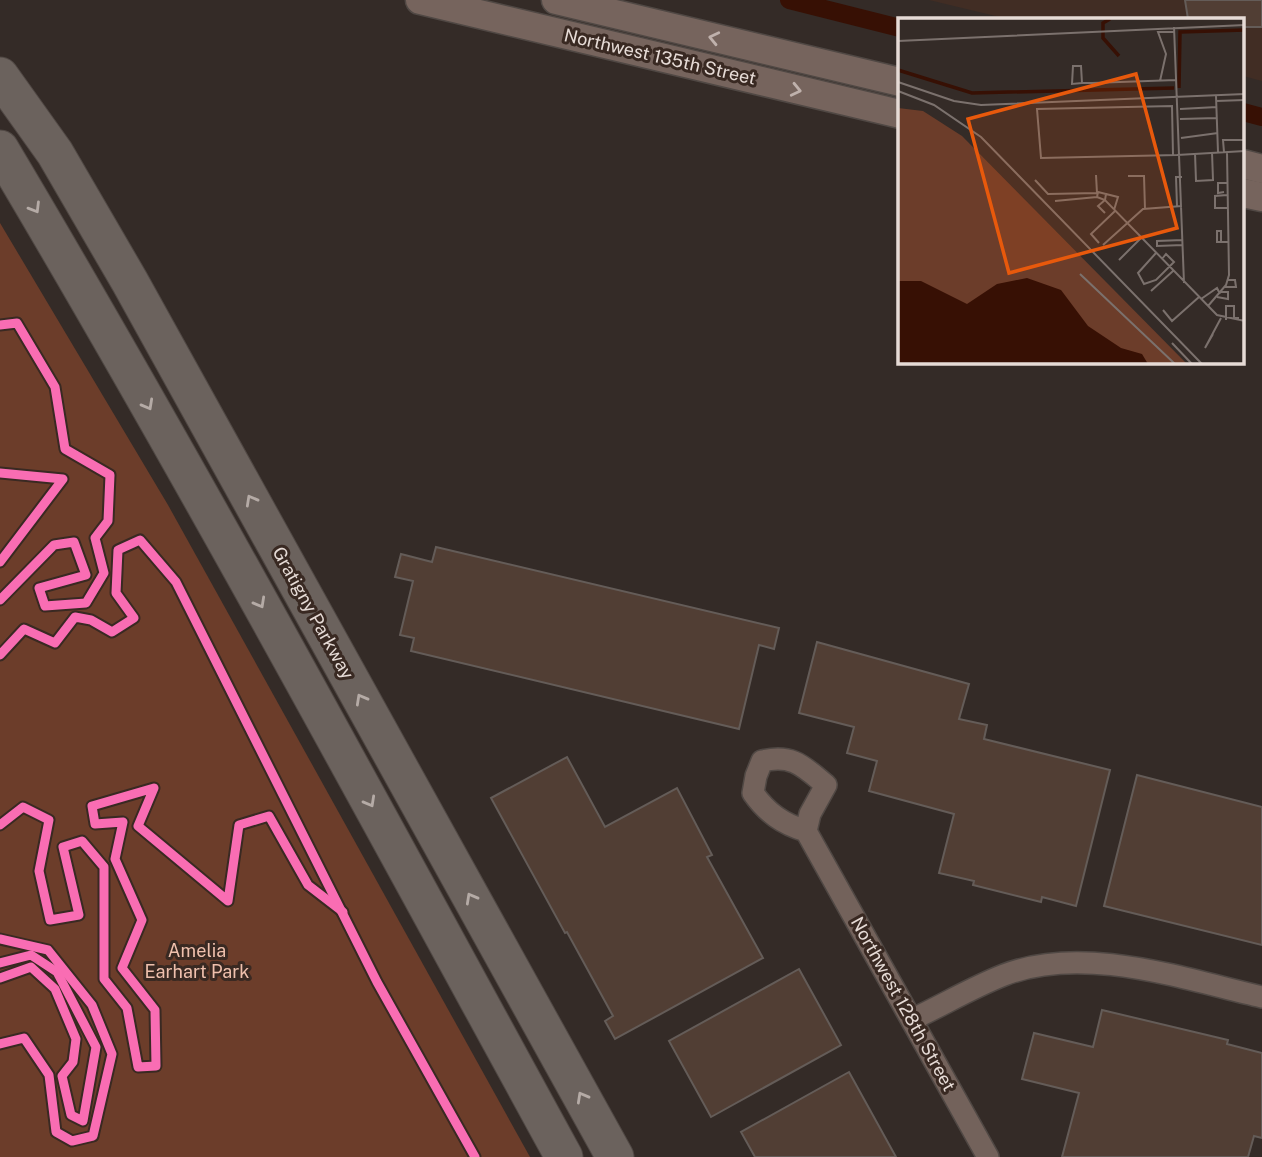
<svg xmlns="http://www.w3.org/2000/svg" width="1262" height="1157" viewBox="0 0 1262 1157" font-family="'Public Sans',sans-serif">
  <style>
    .built { fill: #412d24 }
    .green { fill: #6c3d2a }
    .lines { fill: none; stroke-linecap: round; stroke-linejoin: round }
    .canal { stroke: #371004; stroke-width: 18 }
    .building { fill: #513e34; stroke: #645c58; stroke-width: 2 }
    .minor-casing { stroke: #504844; stroke-width: 24 }
    .secondary-casing { stroke: #504844; stroke-width: 31 }
    .motorway-casing { stroke: #504844; stroke-width: 39 }
    .minor { stroke: #73625b; stroke-width: 21 }
    .secondary { stroke: #76645d; stroke-width: 28 }
    .motorway { stroke: #6b625d; stroke-width: 37 }
    .cycleway-casing { stroke: #392922; stroke-width: 13 }
    .cycleway { stroke: #f96db3; stroke-width: 9 }
    .oneway { stroke: #bfb1ac }
    .oneway2 { stroke: #b5aba6 }
    .labels { text-anchor: middle; stroke-width: 6; stroke-linejoin: round; paint-order: stroke }
    .street-label { font-size: 18px; fill: #e6dbd6; stroke: #392922 }
    .park-label { font-size: 18px; fill: #efc0ad; stroke: #392922 }
    .inset-river { fill: none; stroke: #371004; stroke-width: 3.5 }
    .inset-road { fill: none; stroke: #7b716d; stroke-width: 2 }
    .view { fill: #e8590c; fill-opacity: 0.15; stroke: #e8590c; stroke-width: 3.5 }
    .inset-edge { fill: none; stroke: #e6dbd6; stroke-width: 3.5 }
  </style>
  <rect width="100%" height="100%" fill="#342b27"/>
  <!-- built -->
  <polygon class="built" points="929,0 1262,0 1262,81 1243,76 1243,19 1008,19"/>
  <!-- green -->
  <polygon class="green" points="0,223 168,505 530,1157 0,1157"/>
  <g class="lines">
    <!-- canal -->
    <g class="canal">
      <polyline points="789,0 900,28"/>
      <polyline points="1243,112 1262,117"/>
    </g>
  </g>
  <!-- building -->
  <g class="building">
    <polygon points="1185,0 1262,0 1262,27 1243,27 1243,19 1188,19"/>
    <polygon points="436,547 779,628 774,649 759,645 739,729 411,651 414,638 400,635 413,581 395,577 401,554 432,562"/>
    <polygon points="817,642 969,684 959,719 987,725 984,739 1110,770 1076,906 1042,897 1041,902 973,885 974,881 939,873 954,814 869,791 877,761 847,753 854,727 799,713"/>
    <polygon points="567,757 605,827 677,788 712,855 707,857 763,958 615,1039 605,1021 613,1016 567,932 565,933 491,798"/>
    <polygon points="1137,775 1262,807 1262,945 1104,906"/>
    <polygon points="799,969 841,1045 711,1117 669,1041"/>
    <polygon points="1102,1010 1228,1040 1227,1044 1262,1053 1262,1138 1254,1136 1248,1157 1062,1157 1079,1093 1022,1079 1034,1033 1093,1047"/>
    <polygon points="849,1072 896,1157 755,1157 741,1132"/>
  </g>
  <g class="lines">
    <defs>
      <g id="minor">
        <path d="M806,831L810,814L826,785C803,766 793,754 762,761L756,776L753,793C767,813 783,824 806,831L988,1157"/>
        <path d="M913,1019C943,1005 973,987 1004,975C1084,944 1183,979 1262,997"/>
      </g>
      <g id="secondary">
        <polyline points="420,0 900,114"/>
        <polyline points="556,0 900,82"/>
        <polyline points="1243,164 1262,169"/>
        <polyline points="1243,193 1262,197"/>
      </g>
      <g id="motorway">
        <polyline points="0,76 55,153 130,282 615,1157"/>
        <path d="M0,149C197,480 379,819 564,1157"/>
      </g>
    </defs>
    <!-- minor casing -->
    <use href="#minor" class="minor-casing"/>
    <!-- secondary casing -->
    <use href="#secondary" class="secondary-casing"/>
    <!-- motorway casing -->
    <use href="#motorway" class="motorway-casing"/>
    <!-- minor -->
    <use href="#minor" class="minor"/>
    <!-- secondary -->
    <use href="#secondary" class="secondary"/>
    <!-- motorway -->
    <use href="#motorway" class="motorway"/>
    <defs>
      <g id="cycleway">
        <polyline points="0,325 17,323 55,387 65,449 110,475 108,521 95,538 104,573 86,603 45,606 39,588 86,575 74,542 54,545 0,600"/>
        <polyline points="0,473 63,479 0,562"/>
        <polyline points="0,655 24,629 55,643 75,617 91,620 112,632 134,618 116,593 118,550 140,540 176,582 377,982 475,1157"/>
        <polyline points="0,825 23,807 49,820 39,871 50,920 79,915 63,847 82,841 104,867 104,979 127,1008 138,1067 156,1066 155,1010 122,968 142,920 115,859 123,822 95,824 92,806 154,788 138,826 228,901 239,825 269,816 308,885 343,912"/>
        <polyline points="0,939 48,950 92,1005 112,1054 93,1136 72,1141 56,1132 49,1075 24,1038 0,1044"/>
        <polyline points="0,963 31,955 57,972 96,1047 83,1121 71,1115 62,1076 73,1062 76,1039 55,989 31,967 0,978"/>
      </g>
    </defs>
    <!-- cycleway casing -->
    <use href="#cycleway" class="cycleway-casing"/>
    <!-- cycleway -->
    <use href="#cycleway" class="cycleway"/>
  </g>
  <!-- one-way arrows -->
  <defs><path id="oneway-chevron" d="M-2-3.5L2.5 0L-2 3.5" fill="none" stroke-width="1.6" stroke-linecap="round" stroke-linejoin="round" transform="scale(1.75)"/></defs>
  <g class="oneway">
    <use href="#oneway-chevron" transform="translate(714 38) rotate(-167)"/>
    <use href="#oneway-chevron" transform="translate(796 90) rotate(13)"/>
  </g>
  <g class="oneway2">
    <use href="#oneway-chevron" transform="translate(35 208) rotate(59)"/>
    <use href="#oneway-chevron" transform="translate(148 405) rotate(61)"/>
    <use href="#oneway-chevron" transform="translate(251 500) rotate(-119)"/>
    <use href="#oneway-chevron" transform="translate(260 603) rotate(61)"/>
    <use href="#oneway-chevron" transform="translate(361 699) rotate(-119)"/>
    <use href="#oneway-chevron" transform="translate(370 802) rotate(61)"/>
    <use href="#oneway-chevron" transform="translate(471 898) rotate(-119)"/>
    <use href="#oneway-chevron" transform="translate(582 1097) rotate(-119)"/>
  </g>
  <g class="labels">
    <!-- street labels -->
    <g class="street-label">
      <text transform="translate(660 57) rotate(13)" y="6">Northwest 135th Street</text>
      <text transform="translate(313 613) rotate(61)" y="6">Gratigny Parkway</text>
      <text transform="translate(903 1004) rotate(61)" y="6">Northwest 128th Street</text>
    </g>
    <!-- park labels -->
    <g class="park-label">
      <text x="197" y="957">Amelia<tspan x="197" dy="21">Earhart Park</tspan></text>
    </g>
  </g>
  <!-- overview -->
  <g transform="translate(898 18)">
    <rect width="346" height="346" fill="#342b27"/>
    <path d="M0,90L25,93L64,118L289,346H0Z" fill="#6c3d2a"/>
    <path d="M129,260L163,272L190,308L223,330L244,336L250,346H0V263H23L69,286L99,266Z" fill="#371004"/>
    <path class="inset-river" d="M212,1L205,5V20L221,38M0,52L74,75L276,70M281,70L282,14L347,12"/>
    <path class="inset-road" d="M276,9L286,265M0,23L347,7M262,63L268,36L260,14H276M0,64L56,83L83,87L347,76M184,65L183,48H175L174,66L184,65H194L278,62M0,73L36,87L83,119L304,346M318,78L320,134M318,83L347,82M282,91L319,89M282,101L319,100M283,120L320,115M326,134L325,122H347M297,135L298,163L315,162L314,134M275,137L274,88L139,91L143,140L279,137L347,133M230,158H246L247,191M137,162L150,176L199,175L198,157M326,174L320,175V165H329M208,176L220,179L216,192M329,177L317,178V190H330M157,183L199,179M279,188L278,159H284M207,195L200,188L207,182L208,176L200,174L199,179L207,182L319,297L347,303M285,222L259,223V228L285,227M323,224V213H319V224H331M201,225L193,216L217,193M205,227L245,191L284,188M258,235L240,255L246,266L258,262L276,244L268,236L264,241M221,242L243,220M182,256L277,346M327,269H338L337,262H330M253,273L275,253M319,279L330,281V274H323M303,281L319,270L322,276M310,288L328,267L331,257L329,134M265,292L274,303L301,279M328,302V288H336V300H341M315,316L307,330L323,300M274,325L294,346"/>
    <path class="view" d="M238,56L279,210L111,255L70,101Z"/>
    <rect width="346" height="346" class="inset-edge"/>
  </g>
</svg>
